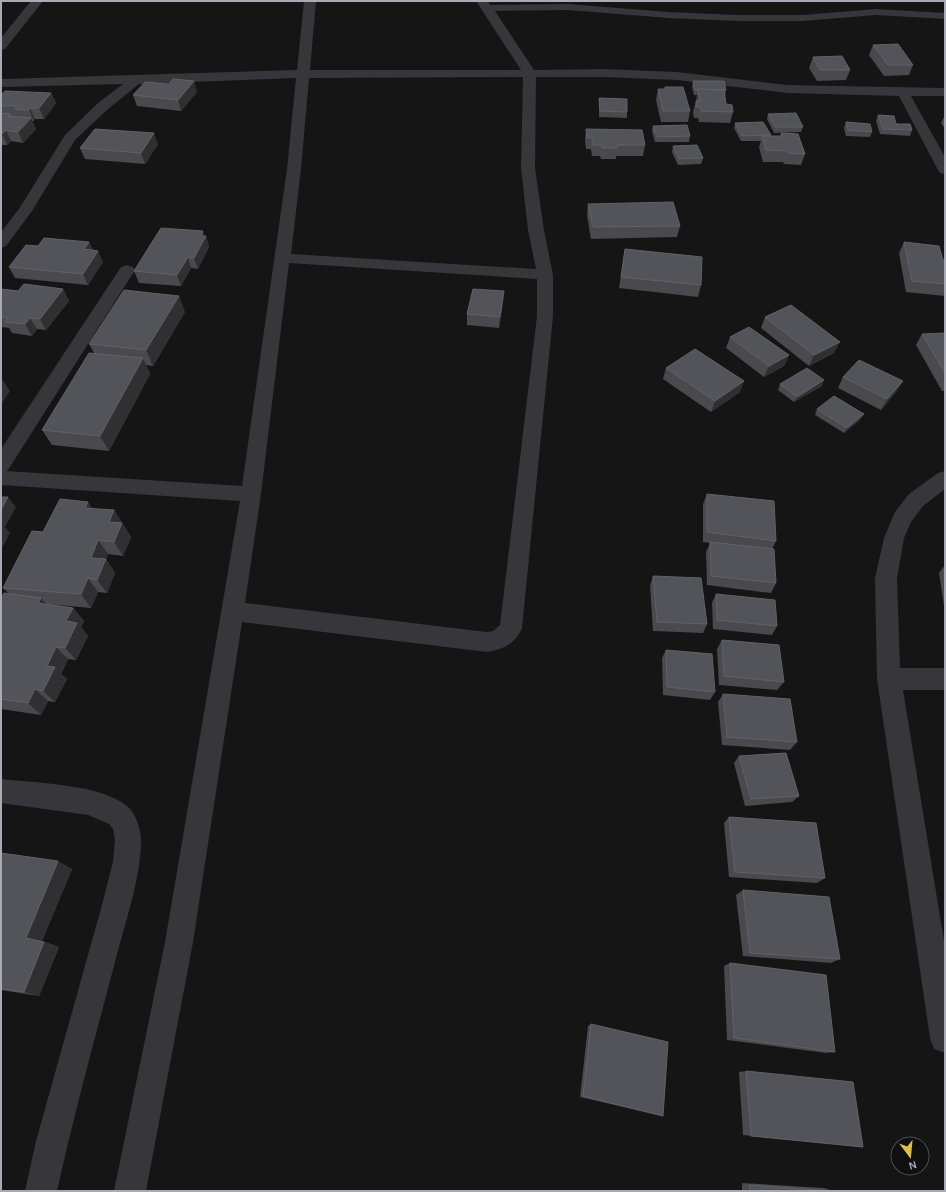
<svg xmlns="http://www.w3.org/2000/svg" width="946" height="1192" viewBox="0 0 946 1192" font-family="Karla,sans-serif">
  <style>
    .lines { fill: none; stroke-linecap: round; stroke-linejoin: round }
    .minor { fill: #36363b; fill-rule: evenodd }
    .wall { fill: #49494e }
    .shaded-wall { fill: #303033 }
    .building { fill: #535459; stroke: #616167 }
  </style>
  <rect width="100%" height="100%" fill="#151516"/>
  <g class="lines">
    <!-- minor -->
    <g class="minor">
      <polygon points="31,1 43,1 5,49 1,50 1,38"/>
      <path d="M304,1H316L310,70H521L476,1H488L490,5L568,4L668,12L738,15H803L876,9L945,13V19L876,15L803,21H738L668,18L568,10L495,11L534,70L604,69L677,72L787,85L945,88V96H911L945,157V174L940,173L938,170L899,96L787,93L677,80L604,77H536L535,168L544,230L553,275V316L522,628C515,644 504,649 487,652L242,622L193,942L146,1191H114L165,942L240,501L1,485V449L121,267L127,265L133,267L135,270L8,470L6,471L242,486L287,169L296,78L139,84L108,109L75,140L32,211L6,246L1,248V232L19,209L65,135L98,103L123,84L1,87V79L297,70ZM523,77L521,168L528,230L536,269L291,254L301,169L309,78ZM289,263L537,279V316L500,625L493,631L487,632L245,603L261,494Z"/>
      <polygon points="945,471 945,489 923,506 911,522 904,538 897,578 900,668 945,668 945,690 903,690 945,947 945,1053 934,1049 930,1038 877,679 875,578 884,538 895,512 909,494 938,473"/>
      <path d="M1,779C35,783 101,784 127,806C136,813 141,830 141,841C141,878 124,926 115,962C95,1038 74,1114 57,1191H25L36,1141L102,905L113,862L115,840L113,829L109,824L88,815L1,803Z"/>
    </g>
  </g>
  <!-- wall -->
  <g class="wall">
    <polygon points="873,45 913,65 909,75 884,76 869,55"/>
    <polygon points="813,57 850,70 846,80 817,81 809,68"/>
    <polygon points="693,81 726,90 725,95 726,104 733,112 730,123 699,122 698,118 694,118 693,112 696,101 697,95 694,95 692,87"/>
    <polygon points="665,87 690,111 688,122 661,122 656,100 658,89 664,89"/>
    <polygon points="197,92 181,111 137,106 133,95"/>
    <polygon points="51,93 56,103 44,119 35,119 34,121 32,121 36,129 23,143 11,141 7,145 1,145 1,95"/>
    <polygon points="599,98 627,112 627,118 599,117"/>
    <polygon points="768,114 803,127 801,132 774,133 767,119"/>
    <polygon points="878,115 912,130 910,136 880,134 876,121"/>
    <polygon points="945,115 945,129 941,123"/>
    <polygon points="846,122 872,132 870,137 846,136 844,128"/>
    <polygon points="735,123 771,135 770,136 780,136 781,133 805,154 801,165 784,164 783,162 763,162 759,147 761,141 741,141 734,128"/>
    <polygon points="653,126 690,136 689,142 655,142 652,131"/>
    <polygon points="586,129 645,145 643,156 616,156 616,159 601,159 600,156 592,156 591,149 586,149 585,140"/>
    <polygon points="158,144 145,164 85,159 80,148"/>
    <polygon points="673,146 703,158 701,164 678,165 672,152"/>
    <polygon points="588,204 680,226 677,237 591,239 587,215"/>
    <polygon points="205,236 206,236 209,247 198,269 191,268 181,286 139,283 134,271"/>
    <polygon points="89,242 93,250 103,262 88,285 15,278 9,267 38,246"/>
    <polygon points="904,242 943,260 945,260 945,296 906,292 899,253"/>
    <polygon points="625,249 701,285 698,297 619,288"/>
    <polygon points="1,289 18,291 63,289 69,301 46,330 37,329 32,336 12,333 9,328 1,327"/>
    <polygon points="503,302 499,328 467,325 467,314"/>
    <polygon points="185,312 153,366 146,365 150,374 109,451 52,445 42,430 94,353 89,344"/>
    <polygon points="765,317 834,353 809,366 761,328"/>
    <polygon points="945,333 945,391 942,391 916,345 922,334"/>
    <polygon points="730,337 789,355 784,366 764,377 726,348"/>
    <polygon points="666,368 740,392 711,412 663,379"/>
    <polygon points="843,377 896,392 881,410 838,388"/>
    <polygon points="780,384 822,386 794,402 778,390"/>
    <polygon points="817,409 860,420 844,433 815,415"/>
    <polygon points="707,494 776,541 772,549 776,583 771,593 707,585 706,552 710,543 703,542 703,504"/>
    <polygon points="93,509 114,510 131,537 123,556 108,554 106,559 115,573 107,593 98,592 91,608 46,604 73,608 84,621 81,627 88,636 76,660 68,659 61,674 67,679 55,702 48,701 41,715 1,709 1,599 9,594 3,588 43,532"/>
    <polygon points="945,565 945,607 944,606 939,573"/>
    <polygon points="653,576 707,624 703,633 653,631 650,586"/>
    <polygon points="716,594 777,626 772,635 713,629 712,603"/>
    <polygon points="722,640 784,682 777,690 719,685 717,649"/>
    <polygon points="666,650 715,692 710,700 663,695 662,658"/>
    <polygon points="723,694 797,742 790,750 722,745 718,702"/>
    <polygon points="739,756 799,796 792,802 745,806 734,763"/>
    <polygon points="729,817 825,878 817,883 729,877 724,823"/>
    <polygon points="1,853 72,869 42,941 59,947 39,996 1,990"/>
    <polygon points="743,890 840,959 831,963 743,956 736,895"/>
    <polygon points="730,963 835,1052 826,1053 727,1040 724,966"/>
    <polygon points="591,1024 663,1116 658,1115 580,1097 588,1026"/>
    <polygon points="746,1071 863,1147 743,1135 739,1072"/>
    <polygon points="742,1183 824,1188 834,1191 742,1191"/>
  </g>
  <!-- shaded-wall -->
  <g class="shaded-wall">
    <polygon points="194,81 197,92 181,111 178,100"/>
    <polygon points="51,93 56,103 44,119 39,108"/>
    <polygon points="30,108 35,119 34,121 29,110"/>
    <polygon points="31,118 36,129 23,143 18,132"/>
    <polygon points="6,130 11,141 7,145 2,134"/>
    <polygon points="154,133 158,144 145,164 141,153"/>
    <polygon points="203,231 205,237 206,236 209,247 198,269 194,258 201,236"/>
    <polygon points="89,242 94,253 84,249"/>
    <polygon points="98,251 103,262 88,285 83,274"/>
    <polygon points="188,257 191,268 181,286 177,275"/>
    <polygon points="63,289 69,301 46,330 40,319"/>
    <polygon points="504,291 503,302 499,328 500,317"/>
    <polygon points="179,296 185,312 153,366 146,350"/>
    <polygon points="30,318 37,329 32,336 25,324"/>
    <polygon points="840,342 834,353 809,366 814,355"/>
    <polygon points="789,355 784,366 764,377 769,366"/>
    <polygon points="143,358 150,374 109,451 100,436"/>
    <polygon points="3,380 10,391 1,404 1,383"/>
    <polygon points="824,380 822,386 794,402 797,397"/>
    <polygon points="744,381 740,392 711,412 715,401"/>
    <polygon points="903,381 896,392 881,410 887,399"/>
    <polygon points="864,414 860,420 844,433 847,428"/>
    <polygon points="8,497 16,507 5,527 10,533 1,550 1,510"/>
    <polygon points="88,502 98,516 85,508"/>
    <polygon points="114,510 131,537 123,556 114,542 109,522"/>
    <polygon points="98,540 108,554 106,559 115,573 107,593 97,580 91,558"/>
    <polygon points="88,578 98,592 91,608 81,594"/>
    <polygon points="41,598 53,611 38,603"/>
    <polygon points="73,608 84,621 81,627 88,636 76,660 65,648 66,621"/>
    <polygon points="56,647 68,659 61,674 67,679 55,702 43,691 47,666"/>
    <polygon points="35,689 48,701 41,715 28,703"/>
    <polygon points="58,861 72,869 41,943 26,938"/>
    <polygon points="44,942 59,947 39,996 24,992"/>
  </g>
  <!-- building -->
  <g class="building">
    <polygon points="898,44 913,65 888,65 873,45"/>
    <polygon points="842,56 850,70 820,70 813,57"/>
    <polygon points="173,79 194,81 178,100 133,95 145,82 169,84"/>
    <polygon points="693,81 724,81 726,90 698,89 699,90 695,90"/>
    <polygon points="665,87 683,87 690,111 663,111 658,89 665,89"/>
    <polygon points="698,89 724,90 726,104 732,105 733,112 701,111 701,107 696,107 696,101 700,101"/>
    <polygon points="5,91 51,93 39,108 30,108 29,110 15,109 17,106 1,106 1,95"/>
    <polygon points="599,98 627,99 627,112 600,111"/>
    <polygon points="1,113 10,114 8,116 31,118 18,132 6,130 2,134 1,134"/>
    <polygon points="796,113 803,127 775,127 768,114"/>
    <polygon points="878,115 894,116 896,124 910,124 912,130 883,129"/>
    <polygon points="763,122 771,135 742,136 735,123"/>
    <polygon points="846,122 870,124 872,132 848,130"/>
    <polygon points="687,125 690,136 657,137 653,126"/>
    <polygon points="95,129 154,133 141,153 80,148"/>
    <polygon points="586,129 642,130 645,145 617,145 617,148 602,148 602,145 593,145 593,138 587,138"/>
    <polygon points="781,133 798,134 805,154 788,153 787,151 766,150 762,136 782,136"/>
    <polygon points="697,145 703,158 679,159 673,146"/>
    <polygon points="673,202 680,226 593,227 588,204"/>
    <polygon points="161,228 203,231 201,236 206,236 194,258 188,257 177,275 134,271"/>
    <polygon points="44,238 89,242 84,249 98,251 83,274 9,267 26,245 38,246"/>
    <polygon points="904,242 939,246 943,260 945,260 945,284 912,281"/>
    <polygon points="625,249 702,257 701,285 621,277"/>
    <polygon points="24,284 63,289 40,319 30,318 25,324 5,322 8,318 1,317 1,289 18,291"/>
    <polygon points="473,289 504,291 500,317 467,314"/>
    <polygon points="124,290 179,296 146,350 89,344"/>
    <polygon points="791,305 840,342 814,355 765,317"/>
    <polygon points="749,327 789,355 769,366 730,337"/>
    <polygon points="945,333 945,373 922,334"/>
    <polygon points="695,349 744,381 715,401 666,368"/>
    <polygon points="89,353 143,358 100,436 42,430"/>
    <polygon points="859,360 903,381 887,399 843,377"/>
    <polygon points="807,368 824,380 797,397 780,384"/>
    <polygon points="834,396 864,414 847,428 817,409"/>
    <polygon points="707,494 774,501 776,541 707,532"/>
    <polygon points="1,497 8,497 1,510"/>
    <polygon points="60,499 88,502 85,508 114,510 109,522 122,523 114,542 98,540 91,558 106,559 97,580 88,578 81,594 3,588 32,531 43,532"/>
    <polygon points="710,542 774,549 776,583 711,576"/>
    <polygon points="653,576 701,578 707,624 657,622"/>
    <polygon points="4,593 41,598 38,603 73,608 66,621 77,623 65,648 56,647 47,666 55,667 43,691 35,689 28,703 1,699 1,599"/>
    <polygon points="716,594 775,600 777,626 717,620"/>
    <polygon points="722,640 779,645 784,682 724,676"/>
    <polygon points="666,650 712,654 715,692 667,687"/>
    <polygon points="723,694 790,699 797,742 727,737"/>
    <polygon points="786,753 799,796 751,799 739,756"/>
    <polygon points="729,817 816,823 825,878 735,872"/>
    <polygon points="1,853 58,861 26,938 44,942 24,992 1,989"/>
    <polygon points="743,890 829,897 840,959 750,953"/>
    <polygon points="730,963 826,975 835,1052 734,1038"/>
    <polygon points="591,1024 668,1042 663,1116 583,1096"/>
    <polygon points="746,1071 853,1082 863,1147 751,1136"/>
    <polygon points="749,1185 833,1191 834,1191 750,1191"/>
  </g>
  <!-- border -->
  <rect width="946" height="1192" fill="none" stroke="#a8aab5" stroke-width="4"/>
  <!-- north arrow -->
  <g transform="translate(910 1156) rotate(164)"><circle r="19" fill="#101011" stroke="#4d4e53"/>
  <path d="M0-3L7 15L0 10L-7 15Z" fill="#debe44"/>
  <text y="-6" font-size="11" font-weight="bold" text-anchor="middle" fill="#a8aab5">N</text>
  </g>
</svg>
